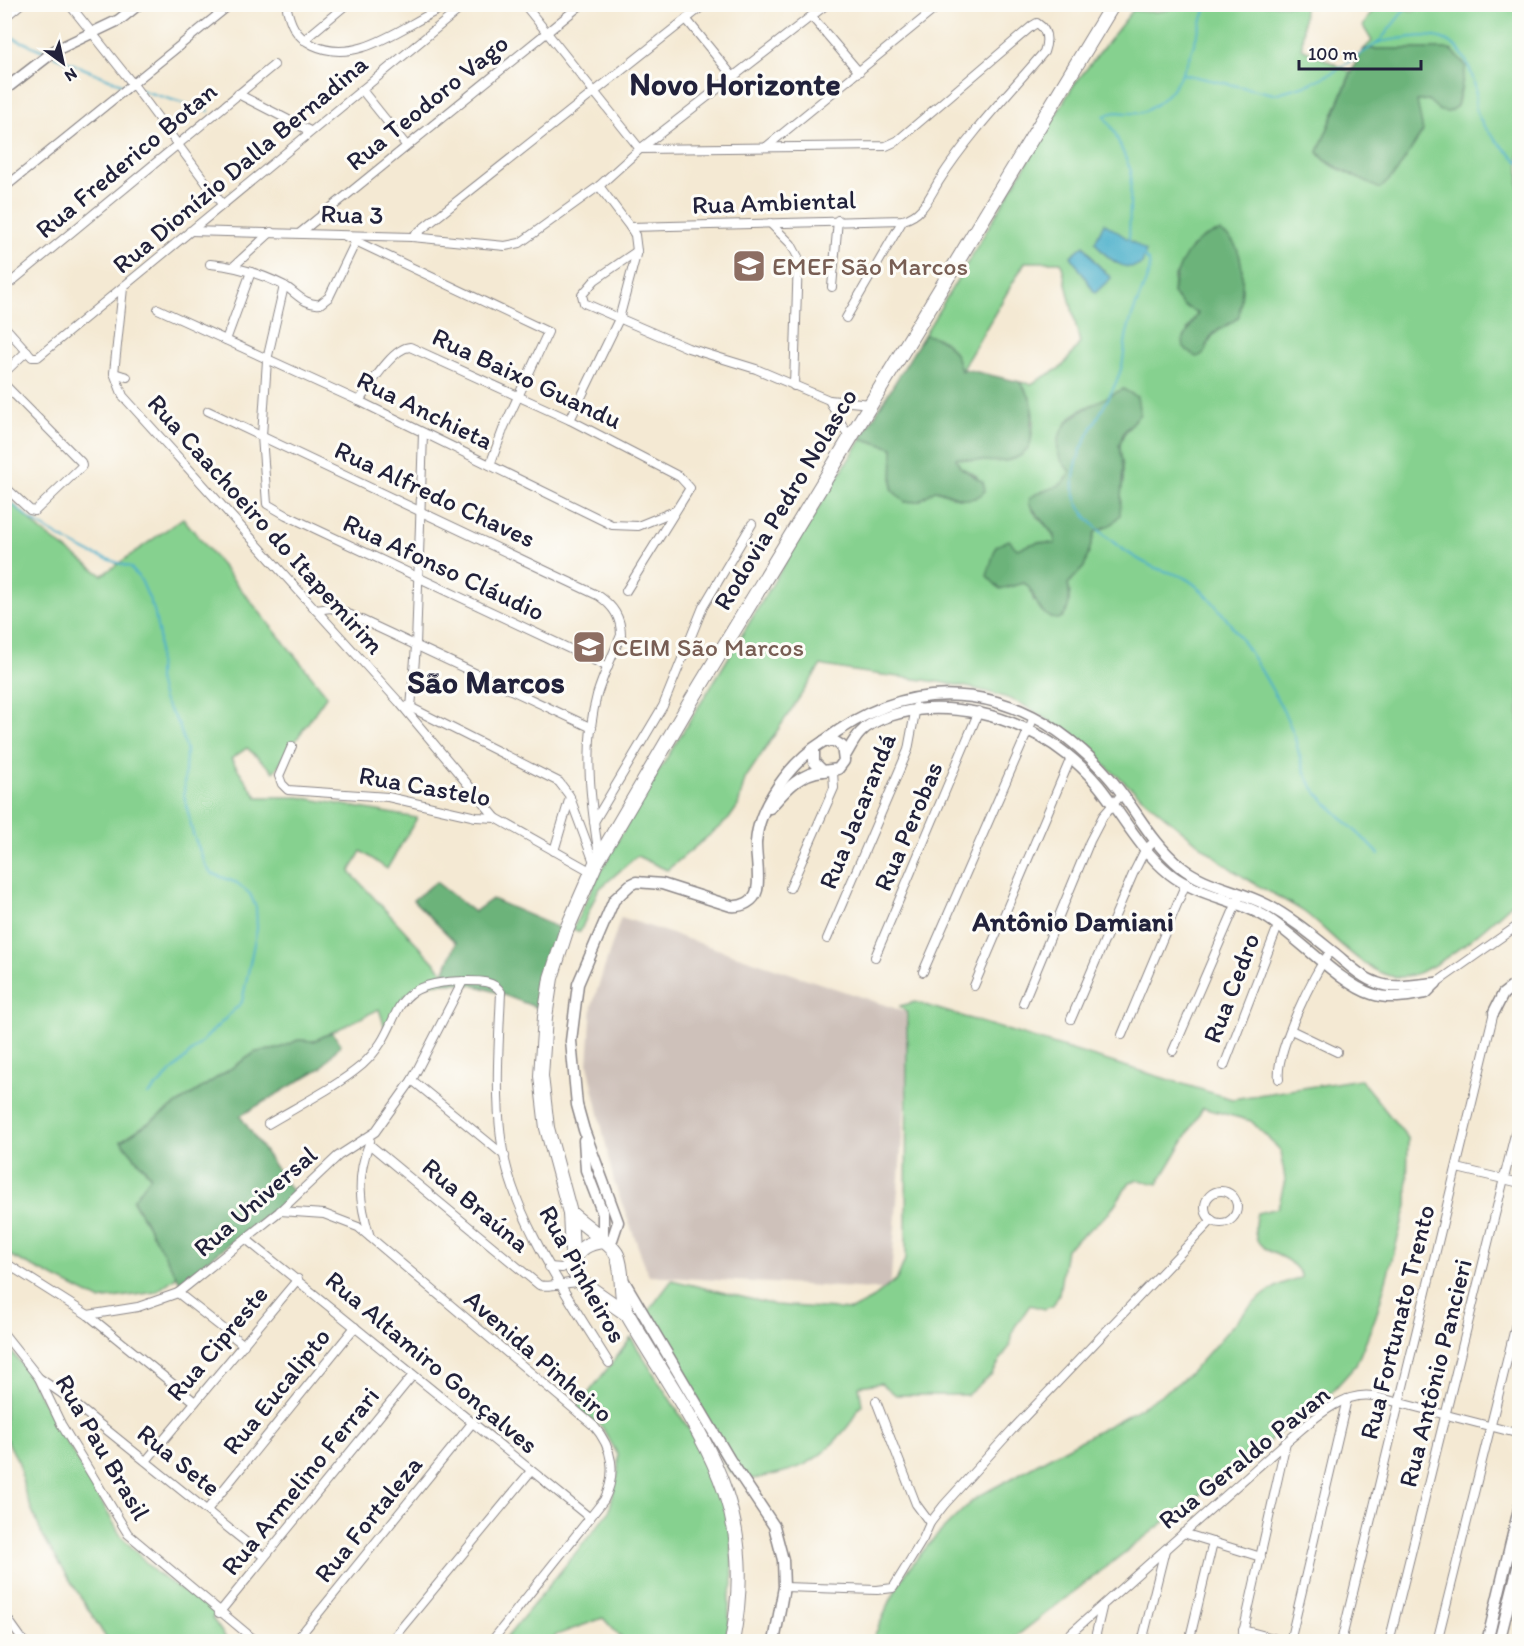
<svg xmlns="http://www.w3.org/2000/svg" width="1524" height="1646" viewBox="0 0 1524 1646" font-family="Itim,sans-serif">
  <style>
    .industrial { fill: #cec1ba }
    .green { fill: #86d18f; stroke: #547a65; stroke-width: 1.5; fill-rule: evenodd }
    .forest { fill: #6cb37a; stroke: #476a5a; stroke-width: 1.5 }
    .water { fill: #4cb0cb; stroke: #376983; stroke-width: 1.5 }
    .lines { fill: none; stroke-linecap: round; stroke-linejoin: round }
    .stream { stroke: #4cb0cb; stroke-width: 2 }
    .minor-casing { stroke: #8b8687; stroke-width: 10 }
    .tertiary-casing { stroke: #8b8687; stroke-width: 13 }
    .secondary-casing { stroke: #8b8687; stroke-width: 13 }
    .trunk-casing { stroke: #8b8687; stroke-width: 16 }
    .minor { stroke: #fff; stroke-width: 8 }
    .tertiary { stroke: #fff; stroke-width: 10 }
    .secondary { stroke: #fff; stroke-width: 10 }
    .trunk { stroke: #fff; stroke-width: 14 }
    .labels { text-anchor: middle; stroke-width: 6; stroke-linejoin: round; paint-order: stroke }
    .street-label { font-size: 26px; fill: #22223b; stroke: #fdfcf7 }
    .education-label { font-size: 26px; fill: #785e54; stroke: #fdfcf7; text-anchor: start }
    .quarter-label { font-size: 28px; font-weight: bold; fill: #22223b; stroke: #fdfcf7 }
    .district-label { font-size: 32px; font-weight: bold; fill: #22223b; stroke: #fdfcf7 }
  </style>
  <rect width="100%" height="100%" fill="#fdfcf7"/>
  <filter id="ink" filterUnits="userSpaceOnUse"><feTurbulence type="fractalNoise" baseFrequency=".0167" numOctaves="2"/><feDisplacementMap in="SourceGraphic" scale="12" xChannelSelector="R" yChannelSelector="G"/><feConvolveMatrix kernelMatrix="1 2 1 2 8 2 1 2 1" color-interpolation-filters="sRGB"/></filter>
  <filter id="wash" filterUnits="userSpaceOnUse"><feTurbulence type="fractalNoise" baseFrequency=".008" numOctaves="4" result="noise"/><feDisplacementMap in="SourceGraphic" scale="24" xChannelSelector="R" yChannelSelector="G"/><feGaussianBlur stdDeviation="1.35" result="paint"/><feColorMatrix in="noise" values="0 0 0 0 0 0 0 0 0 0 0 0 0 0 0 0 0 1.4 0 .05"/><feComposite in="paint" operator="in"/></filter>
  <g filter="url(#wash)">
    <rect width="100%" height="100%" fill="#f4e9d3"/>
    <!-- industrial -->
    <polygon class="industrial" points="621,917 912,1014 890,1290 649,1276 614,1182 588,1064 592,1006"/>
    <!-- green -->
    <g class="green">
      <path d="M1182,4L1304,5L1302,48L1351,72L1318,152C1329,169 1352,173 1369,183L1396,173L1408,153L1417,101L1428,100L1448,112L1457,106L1462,87L1445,49H1364L1372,41L1363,26L1376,5H1390L1414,11L1417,5H1519V897C1494,920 1435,976 1401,977C1367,978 1330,931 1304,912C1280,896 1253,885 1230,868C1174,827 1122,779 1069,735C1050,722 1031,707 1010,699C951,677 882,679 821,665L745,779L738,806L729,819L667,870L637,856L598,890L580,932L573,929C612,842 665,761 715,680C764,599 810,518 862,439L893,448L892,490L905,502L919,501L935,490L961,499L977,476L960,467L956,458C984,461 1005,465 1029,447C1036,423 1035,402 1020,382L1031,384L1062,367L1080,343L1061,262H1025L961,371C957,351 947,337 924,335L1073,86L1133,10C1150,13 1166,13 1182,4ZM1084,245L1095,262L1111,278L1095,292L1071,256ZM1192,246L1240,258L1239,316C1229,328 1211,329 1208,346L1187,330L1198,312L1173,294L1174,278ZM1097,403L1130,427C1111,444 1126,461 1123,483C1121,498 1114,513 1107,527L1095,532L1084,567L1068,584L1070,593L1034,601L1029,586L1024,583L1008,588L1012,545L1017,549L1038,542L1055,544C1055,526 1027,516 1030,498C1044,488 1064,490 1070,472C1051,442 1061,414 1097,403Z"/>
      <path d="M4,495L41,531L102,575L183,518L327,695L274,772L247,748L231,759L257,797H299L417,818L387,869L361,851L350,872L444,973V983C405,984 398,1000 387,1034L379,1009L314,1041L298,1040L278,1049L256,1052L121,1141L151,1177L133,1201L177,1276L156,1292L99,1300L5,1253Z"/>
      <path d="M915,1002L1232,1099L1360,1079L1408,1138L1407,1206L1376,1316L1356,1365L1330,1394L1010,1641H872C882,1620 891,1596 904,1576C921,1550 945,1527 968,1505C980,1493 999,1486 1014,1477C1067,1445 1125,1421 1175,1385C1217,1355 1249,1286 1301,1278V1275C1285,1245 1245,1261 1257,1213L1278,1208L1285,1180L1281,1151L1251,1121L1203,1108L1158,1184L1137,1180L1130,1182L1109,1213L1066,1249L1059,1294L1053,1306L1044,1309L1030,1305L1014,1328L1010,1345L992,1374L967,1395H896L881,1383L859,1386L862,1405C855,1411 854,1418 849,1425C814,1469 796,1470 744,1481L743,1477L729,1471L647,1313L672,1280L775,1305L851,1310L872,1299L897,1279L906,1257L907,1013L900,1006Z"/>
      <polygon points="631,1338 696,1440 731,1518 733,1585 729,1597 729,1625 725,1641 624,1641 603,1618 556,1635 552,1641 503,1642 609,1512 618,1472 618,1455 602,1427 577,1408"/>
      <polygon points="4,1342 23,1366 121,1536 156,1573 216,1613 212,1618 228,1641 109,1641 103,1633 43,1537 25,1493 19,1463 5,1437"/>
    </g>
    <!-- forest -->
    <g class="forest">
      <path d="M1364,49H1445L1453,51L1466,66L1457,106L1448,112L1440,111L1428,100L1417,101L1423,131L1396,173L1380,189C1365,181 1326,165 1318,152L1358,57Z"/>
      <path d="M1220,232C1249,243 1243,290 1239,316C1231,326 1217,327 1210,338C1206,346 1207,355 1196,357L1184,348L1183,340L1198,313L1184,306L1173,294C1175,267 1191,236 1220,232Z"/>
      <path d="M924,335C947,337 957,351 961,371L964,369L1020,382C1034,401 1033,402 1031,425C1031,433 1033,441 1028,448C1014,470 976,459 956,458L960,467L983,482L985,491C969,508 953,493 935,490L919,501L905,502L892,490L893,448L861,438Z"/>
      <path d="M1123,389L1137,397L1140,414L1124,432L1119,445L1123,467L1120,515L1112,524L1095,532L1084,567L1068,584C1072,600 1068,631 1045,614C1034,606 1035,590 1024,583L1000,589L987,576L996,546L1009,540L1017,549L1038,542L1055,544V536L1029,504L1030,498C1044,486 1063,492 1070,472C1067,467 1061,462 1059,456C1048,419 1099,402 1123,389Z"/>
      <path d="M436,882L474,912L492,899L561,929L538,1008C507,997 477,981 444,983V973L456,943L413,900Z"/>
      <polygon points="332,1032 341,1044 321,1068 240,1116 294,1194 180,1282 133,1200 151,1176 121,1141 256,1052 278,1049 298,1040 314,1041"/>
    </g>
    <!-- water -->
    <g class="water">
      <path d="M1104,223L1146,251L1142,264C1125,274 1105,257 1095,242Z"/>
      <polygon points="1084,245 1095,262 1111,278 1095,293 1071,256"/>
    </g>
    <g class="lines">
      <!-- stream -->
      <g class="stream">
        <polyline points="4,34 46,52"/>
        <polyline points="656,35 662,32"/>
        <path d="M1379,42C1429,34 1460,25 1475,86C1477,94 1474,102 1476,109C1480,129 1506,149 1520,163"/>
        <polyline points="54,56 126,86"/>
        <polyline points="1183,74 1274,94 1309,84 1332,73 1379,42 1409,4"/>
        <polyline points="140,90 209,111"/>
        <path d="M1129,239L1131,171L1114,131L1104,116C1120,107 1131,118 1145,111C1185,92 1194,42 1207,4"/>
        <path d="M1143,255L1149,262L1150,269C1144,289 1133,309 1128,329C1124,342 1125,356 1121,369C1109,410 1070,446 1074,490C1077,521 1128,555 1153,567C1163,571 1174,573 1183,577C1221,596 1279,695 1294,735C1299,751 1301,768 1310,783C1321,802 1362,835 1379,854"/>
        <polyline points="4,497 31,520 63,539 90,553 130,567 141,580 154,610 159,636 158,680 163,700 179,725 186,749 184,795 193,834 206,866 211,873 237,883 250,894 256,907 257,929 242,1002 148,1095"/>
      </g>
    </g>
  </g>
  <g filter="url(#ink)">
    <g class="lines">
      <defs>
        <g id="minor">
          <polyline points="69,4 132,83 222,204"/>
          <path d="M286,4C290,24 295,36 313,45C361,68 409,19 452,4"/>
          <path d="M524,4L640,149L886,146L897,141L1032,26L1037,23C1048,30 1048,41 1044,52C1008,94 969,134 939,181C929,197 923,215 903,220L630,227"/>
          <polyline points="812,17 859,72"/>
          <polyline points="4,18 21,4"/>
          <polyline points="687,20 734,78"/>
          <polyline points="304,40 347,4"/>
          <polyline points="362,90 406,145"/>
          <polyline points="238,94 310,131"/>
          <polyline points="766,147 941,4"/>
          <polyline points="4,188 231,4"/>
          <polyline points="770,223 791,244 798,257 794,386"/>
          <polyline points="190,231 412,237 505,246 520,243 599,186 640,149 827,4"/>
          <polyline points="300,233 582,4"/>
          <polyline points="345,236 548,332 504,427 490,465"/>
          <polyline points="412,237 705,4"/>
          <polyline points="637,251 595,280 582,295 584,303 688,348 756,369 829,400 850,440"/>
          <path d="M210,264C235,266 259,273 283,285C295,291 304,306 320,304L329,297L356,241"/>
          <polyline points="234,266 271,232"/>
          <polyline points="284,286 267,360 262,436 267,504 286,515 608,667"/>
          <polyline points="832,287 838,220"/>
          <polyline points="4,288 274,65"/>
          <polyline points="123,288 114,373 123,396 399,702 496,818"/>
          <polyline points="158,309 359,401 612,525 638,526 675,511"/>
          <polyline points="846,318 903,220"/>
          <polyline points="4,326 32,357 38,357 466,4"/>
          <polyline points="226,340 251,272"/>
          <polyline points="4,373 27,351"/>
          <polyline points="114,373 127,377"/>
          <polyline points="4,384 81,462 82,466 35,511 30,510 4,486"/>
          <polyline points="829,400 871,404"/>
          <path d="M359,401C370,386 392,348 410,347L570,420L680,477L690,488L626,591"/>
          <path d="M208,411L599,596C613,606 621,617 621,635C613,655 603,675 597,695C583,746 591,805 599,856"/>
          <polyline points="570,420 619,319 637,251 635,235 630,227 599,186"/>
          <polyline points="316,610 331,608 351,615 592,728"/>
          <polyline points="408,706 559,782 569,795 595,865"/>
          <polyline points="411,708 416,646 423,433"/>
          <polyline points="292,746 279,776 282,784 288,790 388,797 476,817 496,818 592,872"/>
          <polyline points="594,822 663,706 703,607 752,524"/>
          <polyline points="554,851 570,797"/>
          <polyline points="790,888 834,788 833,772"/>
          <polyline points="827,939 908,750 916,707"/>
          <polyline points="875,957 979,711"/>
          <polyline points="923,972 1034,717"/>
          <polyline points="1436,983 1520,924"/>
          <polyline points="974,986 1070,760"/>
          <polyline points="1023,1003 1090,841 1103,816 1122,794"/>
          <polyline points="1071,1019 1133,874 1145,850 1155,841"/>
          <polyline points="1291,1030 1337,1052"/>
          <polyline points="1122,1035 1186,883"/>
          <polyline points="1173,1051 1238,900"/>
          <polyline points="1224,1066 1278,926"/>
          <path d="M1279,1079C1275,1053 1314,971 1331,951"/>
          <polyline points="412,1080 505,1156"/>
          <path d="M268,1124C298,1106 336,1087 362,1065C410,1022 378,981 468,981C480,981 494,981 501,992C499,1040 495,1090 501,1138C510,1215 569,1298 609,1363"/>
          <path d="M369,1144L539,1285C548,1288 568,1282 581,1282"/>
          <polyline points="1457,1168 1520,1183"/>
          <circle cx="1221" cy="1207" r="16"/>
          <path d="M280,1211L324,1214L358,1227L594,1426C613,1448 617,1474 604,1500L491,1642"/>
          <path d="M370,1237C359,1202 356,1176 370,1141"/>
          <polyline points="246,1239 590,1518"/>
          <polyline points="4,1262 88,1315 195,1402"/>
          <polyline points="549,1267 562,1268 572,1262"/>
          <polyline points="178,1293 244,1345"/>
          <polyline points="88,1315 138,1307 178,1293 280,1211 338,1156 375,1132 412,1080 463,981"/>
          <polyline points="4,1334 39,1378 61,1424 128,1534 257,1642"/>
          <polyline points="39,1378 61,1393 263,1556"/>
          <polyline points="876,1401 916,1504 930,1523"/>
          <polyline points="146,1461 298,1279"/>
          <polyline points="207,1510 355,1327"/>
          <polyline points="1183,1533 1261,1557"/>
          <polyline points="784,1587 877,1590 893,1588 923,1539 930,1523 944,1505 1012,1430 1212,1220"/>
          <polyline points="219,1613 413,1375"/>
          <polyline points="4,1614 24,1642"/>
          <polyline points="1243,1630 1288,1642"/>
          <polyline points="295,1642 473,1422"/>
          <polyline points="390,1642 531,1471"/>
          <path d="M1061,1642L1286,1442C1310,1423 1340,1391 1373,1396L1520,1434"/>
          <polyline points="1094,1642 1102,1608"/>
          <polyline points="1142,1642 1165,1550"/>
          <polyline points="1189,1642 1213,1542"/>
          <polyline points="1241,1642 1286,1442"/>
          <polyline points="1290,1642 1347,1399"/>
          <polyline points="1341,1642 1494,1012"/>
          <polyline points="1389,1642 1520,1114"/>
          <polyline points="1437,1642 1520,1308"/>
        </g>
        <g id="tertiary">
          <path d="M824,741C920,667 1026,686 1106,774C1133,803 1149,841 1180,866C1204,886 1239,890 1267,905C1290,917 1313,936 1333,952C1347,963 1360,977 1377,983C1395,990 1417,984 1436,983"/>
          <path d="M845,756C850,748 854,739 860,733C874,717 907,710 927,709C993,706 1057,735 1099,786C1123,816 1140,850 1170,874C1198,896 1237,899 1266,917C1297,936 1340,984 1372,994C1390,1000 1409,996 1426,993L1436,983"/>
          <path d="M770,808C785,791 799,773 823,771"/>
          <polyline points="1494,1012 1503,994 1520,981"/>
          <polyline points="584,1140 586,1170 603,1214 603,1241"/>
          <path d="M610,1246L618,1222L584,1130L577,1105L571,1041L578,984L614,900L630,885L636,882L662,884L731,906C742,907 754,902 757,890C760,876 756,858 756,843C758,805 792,761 824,741H834L842,746L844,761L838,769L823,771L814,762V749"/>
          <polyline points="621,1276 730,1460 774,1526 783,1560 784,1587 774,1642"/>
          <polyline points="1487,1642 1520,1505"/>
          <polyline points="1499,1642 1520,1559"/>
        </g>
        <polyline id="secondary" points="4,90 56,50 119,20 139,4"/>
        <g id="trunk">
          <path d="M570,1213C580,1222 613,1245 617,1255C625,1274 618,1299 629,1317C696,1432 760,1497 732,1642"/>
          <path d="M572,1262C580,1248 587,1243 603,1241"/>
          <polyline points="627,1314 581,1282 573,1270 570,1213 547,1128 541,1076 545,1017 551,978 566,931 595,865 691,701 1113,4"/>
        </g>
      </defs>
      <!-- minor casing -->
      <use href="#minor" class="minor-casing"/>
      <!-- tertiary casing -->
      <use href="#tertiary" class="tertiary-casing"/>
      <!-- secondary casing -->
      <use href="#secondary" class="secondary-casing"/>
      <!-- trunk casing -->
      <use href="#trunk" class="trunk-casing"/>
      <!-- minor -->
      <use href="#minor" class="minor"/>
      <!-- tertiary -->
      <use href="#tertiary" class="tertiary"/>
      <!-- secondary -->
      <use href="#secondary" class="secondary"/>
      <!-- trunk -->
      <use href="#trunk" class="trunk"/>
    </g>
  </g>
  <!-- icons -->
  <defs>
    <symbol id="school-square" viewBox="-11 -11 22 22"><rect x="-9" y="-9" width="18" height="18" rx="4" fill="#8d6e63" stroke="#fdfcf7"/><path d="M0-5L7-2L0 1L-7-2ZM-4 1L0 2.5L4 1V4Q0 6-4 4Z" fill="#fff"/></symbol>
  </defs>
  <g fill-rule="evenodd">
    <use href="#school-square" x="730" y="247" width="38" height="38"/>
    <use href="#school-square" x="570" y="628" width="38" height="38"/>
  </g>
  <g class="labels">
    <!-- street labels -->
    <g class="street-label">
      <text transform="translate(427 102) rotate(-39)" y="9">Rua Teodoro Vago</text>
      <text transform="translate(126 160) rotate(-40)" y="9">Rua Frederico Botan</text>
      <text transform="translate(240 164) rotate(-40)" y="9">Rua Dionízio Dalla Bernadina</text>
      <text transform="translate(774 202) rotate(-2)" y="9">Rua Ambiental</text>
      <text transform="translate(352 214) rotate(2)" y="9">Rua 3</text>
      <text transform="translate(527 378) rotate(25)" y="9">Rua Baixo Guandu</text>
      <text transform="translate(425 410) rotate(26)" y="9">Rua Anchieta</text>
      <text transform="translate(435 494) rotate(25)" y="9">Rua Alfredo Chaves</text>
      <text transform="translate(785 499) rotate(-59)" y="9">Rodovia Pedro Nolasco</text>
      <text transform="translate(266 524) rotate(48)" y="9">Rua Caachoeiro do Itapemirim</text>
      <text transform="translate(444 567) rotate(25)" y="9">Rua Afonso Cláudio</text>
      <text transform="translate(425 786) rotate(10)" y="9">Rua Castelo</text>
      <text transform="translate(857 811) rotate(-68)" y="9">Rua Jacarandá</text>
      <text transform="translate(908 826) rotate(-67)" y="9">Rua Perobas</text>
      <text transform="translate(1231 988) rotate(-69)" y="9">Rua Cedro</text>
      <text transform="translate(255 1201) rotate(-41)" y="9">Rua Universal</text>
      <text transform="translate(476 1205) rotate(40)" y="9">Rua Braúna</text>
      <text transform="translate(583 1274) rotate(61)" y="9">Rua Pinheiros</text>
      <text transform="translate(1397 1322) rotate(-76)" y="9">Rua Fortunato Trento</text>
      <text transform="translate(217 1343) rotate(-50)" y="9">Rua Cipreste</text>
      <text transform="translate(539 1356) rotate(41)" y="9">Avenida Pinheiro</text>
      <text transform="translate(432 1362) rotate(40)" y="9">Rua Altamiro Gonçalves</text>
      <text transform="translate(1435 1373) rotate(-76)" y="9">Rua Antônio Pancieri</text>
      <text transform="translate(276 1391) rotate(-51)" y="9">Rua Eucalipto</text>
      <text transform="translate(103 1447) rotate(60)" y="9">Rua Pau Brasil</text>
      <text transform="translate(1244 1457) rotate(-39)" y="9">Rua Geraldo Pavan</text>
      <text transform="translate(179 1460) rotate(39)" y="9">Rua Sete</text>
      <text transform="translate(300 1481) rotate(-51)" y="9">Rua Armelino Ferrari</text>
      <text transform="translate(368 1519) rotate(-51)" y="9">Rua Fortaleza</text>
    </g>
    <!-- education labels -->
    <g class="education-label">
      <text x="772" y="275">EMEF São Marcos</text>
      <text x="612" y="656">CEIM São Marcos</text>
    </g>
    <!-- quarter labels -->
    <g class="quarter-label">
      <text x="1073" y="931">Antônio Damiani</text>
    </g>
    <!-- district labels -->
    <g class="district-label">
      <text x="735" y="95">Novo Horizonte</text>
      <text x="486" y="693">São Marcos</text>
    </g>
  </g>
  <!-- margin -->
  <rect width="1524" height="1646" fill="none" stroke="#fdfcf7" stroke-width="24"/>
  <!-- north arrow -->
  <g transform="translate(63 63) rotate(147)" stroke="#fdfcf7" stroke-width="4.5" paint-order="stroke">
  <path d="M0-4.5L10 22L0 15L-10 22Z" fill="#22223b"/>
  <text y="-9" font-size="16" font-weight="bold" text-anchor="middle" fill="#22223b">N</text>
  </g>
  <!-- scale -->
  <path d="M1299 60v9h122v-9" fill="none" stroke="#22223b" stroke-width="3"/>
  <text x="1308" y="60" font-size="18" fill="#22223b" stroke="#fdfcf7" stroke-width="4.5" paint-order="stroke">100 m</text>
</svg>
